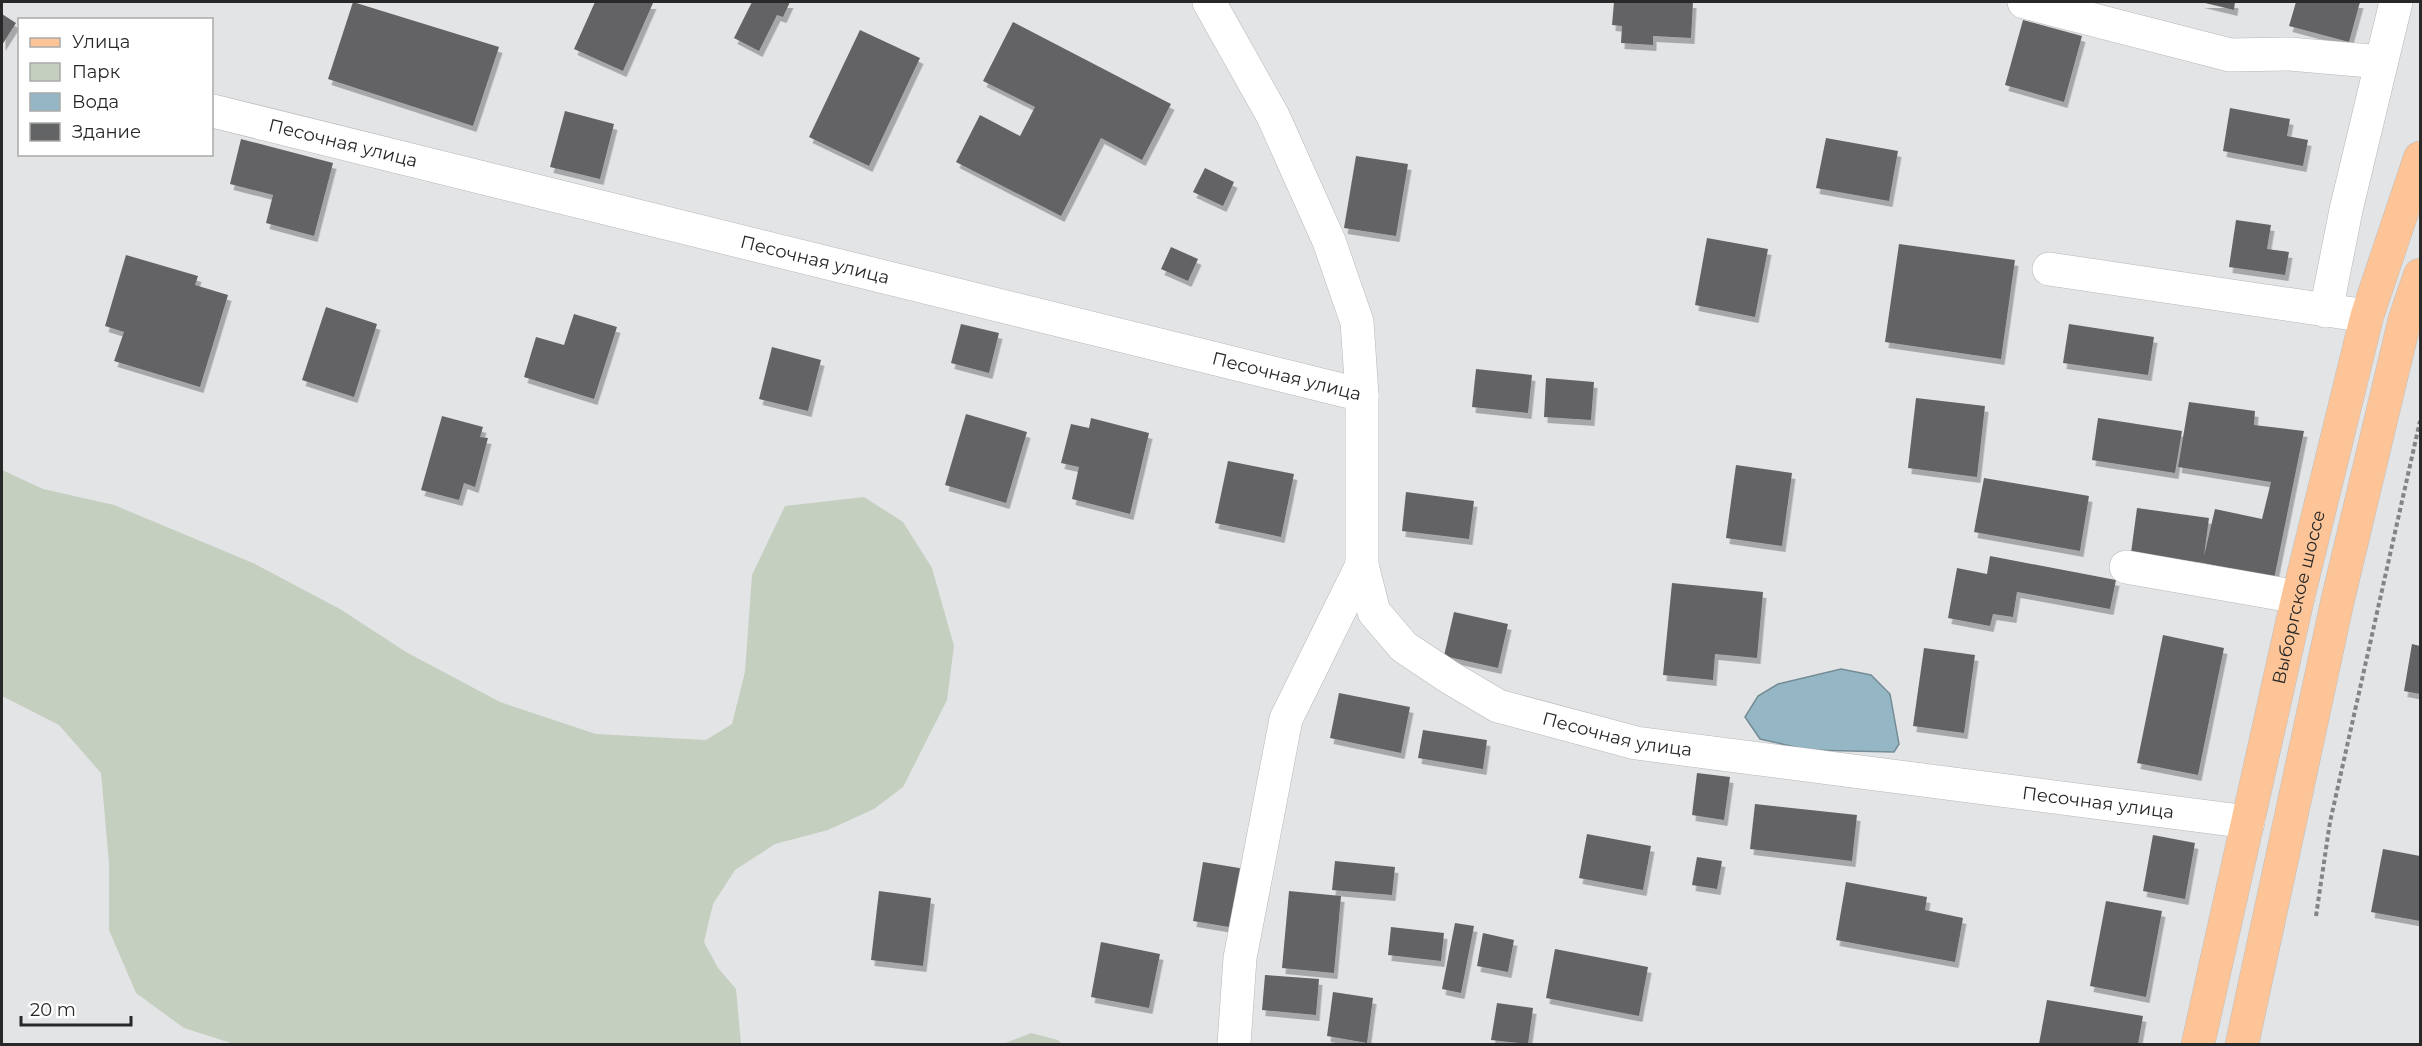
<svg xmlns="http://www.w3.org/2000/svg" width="2422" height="1046" viewBox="0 0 2422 1046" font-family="Montserrat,sans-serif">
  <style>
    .green { fill: #c5cfbf }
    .water { fill: #95b7c5; stroke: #748c96; stroke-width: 1.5 }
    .building { fill: #636466; filter: url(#shadow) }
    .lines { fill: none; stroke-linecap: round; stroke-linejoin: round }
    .minor-casing { stroke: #b6b7b9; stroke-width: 34 }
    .major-casing { stroke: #bebebf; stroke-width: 34 }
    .path { stroke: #848486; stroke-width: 4; stroke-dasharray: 4.5 3; stroke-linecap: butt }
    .minor { stroke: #fff; stroke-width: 33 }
    .major { stroke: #fdc597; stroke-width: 33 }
    .labels { text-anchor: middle; stroke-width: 6; stroke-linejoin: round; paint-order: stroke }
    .street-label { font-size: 18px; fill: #282829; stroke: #fff }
  </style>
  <defs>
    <filter id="shadow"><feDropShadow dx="3.5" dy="6" stdDeviation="0" flood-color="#0004"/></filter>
  </defs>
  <rect width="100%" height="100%" fill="#e3e4e6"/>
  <!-- green -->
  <g class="green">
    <polygon points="2,470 43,489 114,505 253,563 340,609 406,652 500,702 596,734 706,740 732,724 745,672 752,575 785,506 864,497 903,522 932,568 954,646 947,700 903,787 874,809 828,830 775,844 735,870 713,904 704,942 718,968 736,989 741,1044 234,1044 184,1028 136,993 109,930 109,863 101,773 59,725 2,696"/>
    <polygon points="1031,1033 1058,1040 1062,1044 1003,1044"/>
  </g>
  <!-- water -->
  <polygon class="water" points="1841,669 1871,675 1890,694 1899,744 1894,752 1808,750 1760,739 1745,717 1758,696 1778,684"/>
  <!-- building -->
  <g class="building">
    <polygon points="353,2 499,47 473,126 328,79"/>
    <polygon points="595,2 653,3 623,71 574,49"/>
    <polygon points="752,2 790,2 783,17 777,15 759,51 734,38"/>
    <polygon points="1614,2 1693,2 1691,38 1653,36 1653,45 1621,43 1622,26 1612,25"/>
    <polygon points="2201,2 2235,2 2234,10"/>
    <polygon points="2296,2 2360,2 2349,42 2289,26"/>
    <polygon points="2,14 16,23 2,45"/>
    <polygon points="2023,20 2082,36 2064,102 2005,85"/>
    <polygon points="1013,22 1171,104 1142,160 1101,138 1061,216 956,162 980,115 1020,136 1035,107 983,81"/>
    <polygon points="860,30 920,58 869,166 809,137"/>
    <polygon points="2230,108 2290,119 2287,136 2308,140 2303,166 2223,151"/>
    <polygon points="565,111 614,124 600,179 550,167"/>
    <polygon points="1826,138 1898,151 1889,201 1816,188"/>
    <polygon points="241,139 333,163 314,236 266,223 273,195 230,184"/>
    <polygon points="1356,156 1408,164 1396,236 1344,228"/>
    <polygon points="1205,168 1234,182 1223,206 1193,192"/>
    <polygon points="2236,220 2271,225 2267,249 2289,252 2285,275 2229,267"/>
    <polygon points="1707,238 1768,249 1755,317 1695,305"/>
    <polygon points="1899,244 2015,260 2001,359 1885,342"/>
    <polygon points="1171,247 1198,259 1188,281 1161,269"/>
    <polygon points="126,255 198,276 195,285 228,295 200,387 114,361 124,332 105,326"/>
    <polygon points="326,307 377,324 354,397 302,380"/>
    <polygon points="574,314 617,327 594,399 524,377 536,337 564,345"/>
    <polygon points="961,324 999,333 989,373 951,363"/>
    <polygon points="2069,324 2154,337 2148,375 2063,363"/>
    <polygon points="772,347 821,360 808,411 759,399"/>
    <polygon points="1476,369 1532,375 1528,413 1472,407"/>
    <polygon points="1546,378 1594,382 1591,420 1544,417"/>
    <polygon points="1916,398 1985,406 1977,477 1908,468"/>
    <polygon points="2189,402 2255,411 2254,425 2304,431 2274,579 2203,563 2131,553 2137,508 2209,518 2204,556 2215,509 2262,519 2271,482 2178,467"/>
    <polygon points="966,414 1027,432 1006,503 945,485"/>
    <polygon points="442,416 483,427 480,437 488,438 475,487 464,483 459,500 421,490"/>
    <polygon points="1091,418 1149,433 1130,514 1072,499 1079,467 1061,463 1071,424 1089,428"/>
    <polygon points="2098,418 2182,431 2175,473 2092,460"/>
    <polygon points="1228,461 1294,474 1281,537 1215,523"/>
    <polygon points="1736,465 1792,473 1782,546 1726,538"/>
    <polygon points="1984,478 2089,496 2080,551 1974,532"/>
    <polygon points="1406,492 1474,501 1469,539 1402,531"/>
    <polygon points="1990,556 2116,580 2110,609 2017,592 2013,617 1993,614 1990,626 1948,618 1957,568 1987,574"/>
    <polygon points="1672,583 1763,592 1757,658 1715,654 1713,680 1663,675"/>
    <polygon points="1454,612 1508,624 1498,668 1444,656"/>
    <polygon points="2163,635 2224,648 2198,775 2137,763"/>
    <polygon points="2412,644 2420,646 2420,694 2404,691"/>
    <polygon points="1924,648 1975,655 1964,733 1913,726"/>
    <polygon points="1339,693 1410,707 1401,753 1330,738"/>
    <polygon points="1423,730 1487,740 1483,769 1418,758"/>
    <polygon points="1697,773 1730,777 1724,820 1692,815"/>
    <polygon points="1755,804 1857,815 1852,861 1750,849"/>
    <polygon points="1587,834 1651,846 1643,890 1579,878"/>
    <polygon points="2153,835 2195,843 2185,899 2143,891"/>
    <polygon points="2383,849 2420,856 2420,921 2371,912"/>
    <polygon points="1697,857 1722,861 1717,889 1692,885"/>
    <polygon points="1335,861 1395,867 1392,895 1332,890"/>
    <polygon points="1203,862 1245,869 1235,928 1193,921"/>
    <polygon points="1846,882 1927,897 1925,910 1963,918 1955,962 1836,940"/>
    <polygon points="879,891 931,898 923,966 871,960"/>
    <polygon points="1289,891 1341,896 1334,973 1282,968"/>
    <polygon points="2106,901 2162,911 2146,997 2090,986"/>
    <polygon points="1455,923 1474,926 1461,993 1442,989"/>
    <polygon points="1391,927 1444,933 1441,961 1388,955"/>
    <polygon points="1483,933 1514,940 1508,972 1477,966"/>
    <polygon points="1101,942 1160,954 1149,1008 1091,997"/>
    <polygon points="1555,949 1648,967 1639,1016 1546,998"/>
    <polygon points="1265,975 1319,979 1316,1015 1262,1010"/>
    <polygon points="1333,992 1373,998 1367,1043 1327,1036"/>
    <polygon points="2047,1000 2143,1016 2138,1044 2039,1044"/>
    <polygon points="1497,1003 1533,1008 1528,1044 1491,1040"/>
  </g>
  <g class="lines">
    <defs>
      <g id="minor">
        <polyline points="1209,2 1273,116 1329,241 1357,322 1362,395"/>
        <polyline points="2024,2 2230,55 2290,54 2381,62"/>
        <path id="s1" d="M213,111L1362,395V565L1374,612L1404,647L1449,677L1498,706L1636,743L2248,822"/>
        <polyline points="2049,269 2367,316"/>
        <polyline points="2326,311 2346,210 2396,2"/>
        <polyline points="2126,567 2298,597"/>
        <polyline points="1234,1044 1240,958 1286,719 1362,565"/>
      </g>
      <g id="major">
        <path id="s2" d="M2198,1044L2298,597L2367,316L2420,158"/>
        <polyline points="2242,1044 2337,603 2405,319 2420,275"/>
      </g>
    </defs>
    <!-- minor casing -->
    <use href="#minor" class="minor-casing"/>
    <!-- major casing -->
    <use href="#major" class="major-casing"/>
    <!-- path -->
    <polyline class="path" points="2316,916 2330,822 2420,421"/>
    <!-- minor -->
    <use href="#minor" class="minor"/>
    <!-- major -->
    <use href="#major" class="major"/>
  </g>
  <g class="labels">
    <!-- street labels -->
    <g class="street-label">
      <text dy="6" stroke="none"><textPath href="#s1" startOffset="134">Песочная улица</textPath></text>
      <text dy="6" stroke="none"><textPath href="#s1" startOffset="620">Песочная улица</textPath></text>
      <text dy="6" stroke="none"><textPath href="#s1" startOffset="1106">Песочная улица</textPath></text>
      <text dy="6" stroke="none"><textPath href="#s2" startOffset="458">Выборгское шоссе</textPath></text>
      <text dy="6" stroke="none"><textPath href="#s1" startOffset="1682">Песочная улица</textPath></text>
      <text dy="6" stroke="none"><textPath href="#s1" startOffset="2168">Песочная улица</textPath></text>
    </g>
  </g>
  <!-- border -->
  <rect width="2422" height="1046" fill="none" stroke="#282829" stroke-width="6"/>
  <!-- legend -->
  <rect x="18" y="18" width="195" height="138" fill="#ffffff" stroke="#a9a9a9" stroke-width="1.5"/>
  <rect x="30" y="38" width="30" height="9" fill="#fdc597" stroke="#a9a9a9" stroke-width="1.5"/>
  <text x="72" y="48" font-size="18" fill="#282829">Улица</text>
  <rect x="30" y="63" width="30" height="18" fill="#c5cfbf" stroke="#a9a9a9" stroke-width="1.5"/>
  <text x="72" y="78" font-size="18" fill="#282829">Парк</text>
  <rect x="30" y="93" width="30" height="18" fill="#95b7c5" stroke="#a9a9a9" stroke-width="1.5"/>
  <text x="72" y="108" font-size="18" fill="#282829">Вода</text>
  <rect x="30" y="123" width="30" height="18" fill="#636466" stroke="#a9a9a9" stroke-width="1.5"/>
  <text x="72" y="138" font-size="18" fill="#282829">Здание</text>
  <!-- scale -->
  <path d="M21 1016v9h110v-9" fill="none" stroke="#282829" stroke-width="3"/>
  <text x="30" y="1016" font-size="18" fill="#282829" stroke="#ffffff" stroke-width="4.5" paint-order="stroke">20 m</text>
</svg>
